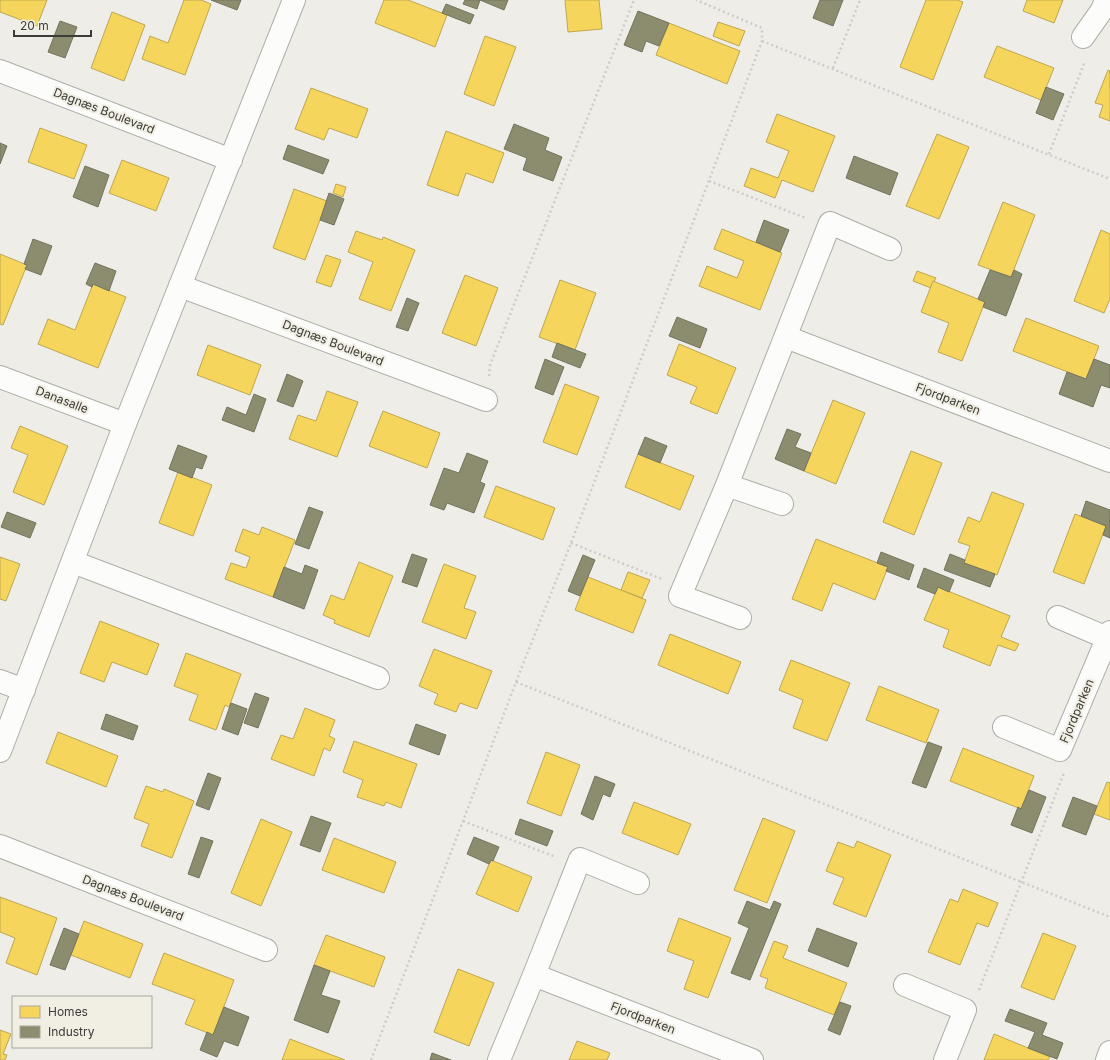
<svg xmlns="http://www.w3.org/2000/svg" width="1110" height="1060" viewBox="0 0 1110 1060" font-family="Inter,sans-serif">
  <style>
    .homes { fill: #f6d55c; stroke: #bea751 }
    .industry { fill: #8c8c6e; stroke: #74745e }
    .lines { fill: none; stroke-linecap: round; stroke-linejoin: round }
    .minor-casing { stroke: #aeaea9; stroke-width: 24 }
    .path { stroke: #cdccca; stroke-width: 2.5; stroke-dasharray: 2 3; stroke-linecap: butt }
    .minor { stroke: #fcfcfb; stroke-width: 22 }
    .labels { text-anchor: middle; stroke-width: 4; stroke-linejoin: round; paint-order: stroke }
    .street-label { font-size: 12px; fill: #3c3b37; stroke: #f1eee4 }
  </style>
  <rect width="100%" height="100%" fill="#eeede7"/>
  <!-- homes -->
  <g class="homes">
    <polygon points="0,0 47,0 37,26 0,12"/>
    <polygon points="184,0 201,0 211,4 185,75 142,59 150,36 168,43"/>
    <polygon points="384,0 408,0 447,15 435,47 375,23"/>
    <polygon points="565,0 599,0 602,29 568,32"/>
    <polygon points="926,0 957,0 963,2 933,80 900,67"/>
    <polygon points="1027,0 1063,0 1054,23 1023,11"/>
    <polygon points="112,12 145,25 124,81 91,68"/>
    <polygon points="718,22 745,31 739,46 713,36"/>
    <polygon points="669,23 740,51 727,84 656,55"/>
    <polygon points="485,36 516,47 494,106 464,94"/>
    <polygon points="997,46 1054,68 1041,100 984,77"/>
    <polygon points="1108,70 1110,71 1110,121 1099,117 1103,105 1095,103"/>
    <polygon points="311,88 368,109 357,138 329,128 324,140 295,129"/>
    <polygon points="777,114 835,136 813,192 782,180 775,198 744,186 751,168 778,178 789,151 766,142"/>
    <polygon points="40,128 87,145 74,179 28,162"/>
    <polygon points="446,131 504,153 493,183 466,173 458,196 427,185"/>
    <polygon points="937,134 969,147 939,219 906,206"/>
    <polygon points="122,160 169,178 156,211 109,193"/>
    <polygon points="336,184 346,187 343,197 333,193"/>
    <polygon points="294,189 327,201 305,260 273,248"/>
    <polygon points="1003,202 1035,215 1011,277 978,265"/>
    <polygon points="722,229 782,253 760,310 699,286 707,266 737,278 744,261 714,249"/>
    <polygon points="1101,230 1110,234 1110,299 1104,313 1074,301"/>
    <polygon points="356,231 382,240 383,237 415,250 391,311 359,299 373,262 348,252"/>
    <polygon points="0,254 27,265 3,325 0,324"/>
    <polygon points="326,255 341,260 331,287 316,282"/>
    <polygon points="917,271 936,278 931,288 913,281"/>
    <polygon points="465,275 498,288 476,346 442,333"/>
    <polygon points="560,280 596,293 575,350 539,337"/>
    <polygon points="933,281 985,302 962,361 938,352 949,323 921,312"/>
    <polygon points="93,284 126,297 98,368 38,344 48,319 75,330"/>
    <polygon points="1026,318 1099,346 1086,379 1013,351"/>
    <polygon points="679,344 736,368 717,414 690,403 697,387 667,375"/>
    <polygon points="208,345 261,365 250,395 197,375"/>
    <polygon points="565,384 599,397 577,455 543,442"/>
    <polygon points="327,391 358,402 337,457 289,439 298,415 316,421"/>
    <polygon points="833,400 865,413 836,484 804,471"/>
    <polygon points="383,411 440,433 427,468 369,446"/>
    <polygon points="20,426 68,446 44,505 13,492 28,455 11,448"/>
    <polygon points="911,451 942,463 914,535 883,522"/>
    <polygon points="638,454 694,476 680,510 625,487"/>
    <polygon points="178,472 212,485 193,536 159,523"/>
    <polygon points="496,486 555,508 543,540 484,517"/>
    <polygon points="992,492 1024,504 997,575 964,563 970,546 958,542 968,517 980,522"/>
    <polygon points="1075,514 1106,526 1084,584 1053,572"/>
    <polygon points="262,527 295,540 273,597 225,579 231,563 246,568 250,557 235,551 243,529 259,535"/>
    <polygon points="816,539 888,567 875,600 833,583 822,611 792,599"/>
    <polygon points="0,557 20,564 6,601 0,599"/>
    <polygon points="359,562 393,576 369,637 334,623 335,620 323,615 331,595 344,600"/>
    <polygon points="444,564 476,576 464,608 476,612 466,639 422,622"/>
    <polygon points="628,572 650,580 642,598 621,590"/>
    <polygon points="588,577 646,600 633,633 575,610"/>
    <polygon points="938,587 1010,616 1001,637 1019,644 1015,651 998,645 990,666 943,647 949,630 924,620"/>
    <polygon points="100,621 159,644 147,675 112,662 104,682 80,673"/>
    <polygon points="670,634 741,662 728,694 658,665"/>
    <polygon points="434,649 492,671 477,709 460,703 456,712 434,704 438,694 419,686"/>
    <polygon points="186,653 241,674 229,707 225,705 216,730 189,720 198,695 174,686"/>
    <polygon points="791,660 850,683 827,741 793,728 803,700 779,690"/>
    <polygon points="879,686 939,710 926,743 866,720"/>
    <polygon points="305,708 335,720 329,736 335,739 330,751 324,748 314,776 271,759 281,735 293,739"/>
    <polygon points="58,732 118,756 106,787 46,763"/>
    <polygon points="354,741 417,764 401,808 386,802 384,806 357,797 363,780 343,772"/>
    <polygon points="963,748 1034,776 1021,809 950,781"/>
    <polygon points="546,752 580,765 561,816 527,803"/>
    <polygon points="1107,782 1110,783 1110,820 1094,814"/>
    <polygon points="146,786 163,792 164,789 194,801 172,858 141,846 149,824 134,818"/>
    <polygon points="634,802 691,824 678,855 622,833"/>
    <polygon points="763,818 795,831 767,903 734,890"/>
    <polygon points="261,819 292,832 261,906 231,893"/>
    <polygon points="334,838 396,862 384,893 322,870"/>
    <polygon points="857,841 891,855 866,917 833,904 844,878 826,871 838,842 854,848"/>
    <polygon points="491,860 532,877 518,912 476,894"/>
    <polygon points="963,889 998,903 988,927 977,923 960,965 928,952 950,899 958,902"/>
    <polygon points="0,897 57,918 37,975 6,963 15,938 0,932"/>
    <polygon points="679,918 731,938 708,998 684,989 694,961 667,951"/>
    <polygon points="84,921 143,944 130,978 71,955"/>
    <polygon points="1043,933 1076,946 1054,1000 1021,987"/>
    <polygon points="326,935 385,957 374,987 314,965"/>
    <polygon points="774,941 788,946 783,958 847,983 834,1015 765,988 768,979 760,976"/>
    <polygon points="164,953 234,980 213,1035 185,1024 195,1000 152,984"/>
    <polygon points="458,969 494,983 469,1046 434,1032"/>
    <polygon points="0,1030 11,1034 3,1054 7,1055 5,1060 0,1060"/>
    <polygon points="994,1034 1050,1057 1048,1060 984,1060"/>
    <polygon points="290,1039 345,1060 282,1060"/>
    <polygon points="577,1041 610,1053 607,1060 569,1060"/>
  </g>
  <!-- industry -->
  <g class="industry">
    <polygon points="211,0 241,0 237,10"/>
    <polygon points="465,0 508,0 504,10 480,0 477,9 463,4"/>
    <polygon points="820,0 843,0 833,26 813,18"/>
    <polygon points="446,4 474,15 470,24 442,13"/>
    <polygon points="638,11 669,23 659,46 646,41 642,52 624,45"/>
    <polygon points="60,21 77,27 65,58 48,52"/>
    <polygon points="1046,87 1064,94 1053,120 1036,113"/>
    <polygon points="514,124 549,138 545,150 562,157 553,181 523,170 527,158 504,149"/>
    <polygon points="0,143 7,146 0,164"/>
    <polygon points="288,145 329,160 323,174 283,159"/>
    <polygon points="854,156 898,173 890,195 846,178"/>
    <polygon points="85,166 109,175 98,207 73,197"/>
    <polygon points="329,193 344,199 334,225 320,220"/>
    <polygon points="764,220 789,230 780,252 756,242"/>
    <polygon points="33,239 52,246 41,275 25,269 27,265 24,264"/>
    <polygon points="95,263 116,271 109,291 93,284 92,287 86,284"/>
    <polygon points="990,270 1011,277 1014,270 1022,274 1006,316 983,307 985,302 978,299"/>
    <polygon points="407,298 419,303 408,331 396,327"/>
    <polygon points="677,317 707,329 700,348 669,336"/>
    <polygon points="557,343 586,354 580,368 552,357"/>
    <polygon points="545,359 564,367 553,395 535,388"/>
    <polygon points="1094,359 1110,365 1110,388 1101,385 1093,407 1059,394 1067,372 1086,379"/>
    <polygon points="287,374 303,381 293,407 277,401"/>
    <polygon points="254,394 266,399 254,432 222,420 227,407 246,415"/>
    <polygon points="787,429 801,434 795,447 811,453 804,471 775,459"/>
    <polygon points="645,437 667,446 660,463 638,454"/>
    <polygon points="178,445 207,456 202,469 196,467 192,478 169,469"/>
    <polygon points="467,453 488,461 480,482 485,484 474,513 447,503 444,510 430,505 444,468 459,473"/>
    <polygon points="1086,501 1110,510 1110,538 1103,535 1106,526 1081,516"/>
    <polygon points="309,507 323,512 309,549 295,544"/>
    <polygon points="7,512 36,523 30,538 1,527"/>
    <polygon points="881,552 914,565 909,580 886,571 888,567 877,563"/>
    <polygon points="412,554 427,559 417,587 402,582"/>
    <polygon points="950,554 965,560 964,563 995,574 990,587 944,570"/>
    <polygon points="583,555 595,560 580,596 568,591"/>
    <polygon points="305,565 318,570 304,609 273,597 284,567 302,574"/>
    <polygon points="924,568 954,580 949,592 938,587 935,594 917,587"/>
    <polygon points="255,693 269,698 258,728 244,723"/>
    <polygon points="231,703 247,709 238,735 222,729"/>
    <polygon points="106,714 138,726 133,740 101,729"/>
    <polygon points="416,724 446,735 439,755 409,744"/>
    <polygon points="928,742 942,747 926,788 912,783"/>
    <polygon points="208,773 221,778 209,810 196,805"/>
    <polygon points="595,776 615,784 610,797 603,794 593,820 581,814"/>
    <polygon points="1029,790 1046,797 1032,833 1011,825 1018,807 1021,809"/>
    <polygon points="1073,797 1097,806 1086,835 1062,826"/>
    <polygon points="311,816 331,823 320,852 300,845"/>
    <polygon points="520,819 553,831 547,846 515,834"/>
    <polygon points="201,837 213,841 199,878 188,874"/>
    <polygon points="474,837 499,847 493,861 491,860 489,864 467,854"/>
    <polygon points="747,901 770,910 774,901 781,904 750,980 731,973 749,928 738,923"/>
    <polygon points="64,928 79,934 65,970 50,965"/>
    <polygon points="817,928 857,943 848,967 808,951"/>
    <polygon points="314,965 330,971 321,995 340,1001 328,1033 294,1020"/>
    <polygon points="840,1002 851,1006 840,1035 828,1030"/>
    <polygon points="224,1007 249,1017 238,1046 224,1041 217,1057 200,1050 207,1032 213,1035"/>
    <polygon points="1010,1009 1047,1023 1042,1035 1063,1043 1057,1059 1028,1048 1035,1032 1005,1021"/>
    <polygon points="432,1053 451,1060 430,1060"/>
  </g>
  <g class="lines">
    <defs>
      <g id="minor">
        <polyline points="1083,37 1102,10 1106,0"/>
        <polyline points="0,71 231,160"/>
        <polyline points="180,286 486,400"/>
        <polyline points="786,337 1110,461"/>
        <polyline points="0,377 125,424"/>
        <polyline points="727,485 782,504"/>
        <polyline points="73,562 378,678"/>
        <polyline points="1058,617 1107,638"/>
        <polyline points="740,618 680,596 727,485 830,223 890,249"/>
        <polyline points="0,681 24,690"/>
        <polyline points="1004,727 1060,750 1110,632"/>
        <polyline points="0,751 125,424 294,0"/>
        <polyline points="0,846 266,950"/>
        <polyline points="534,975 752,1060"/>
        <polyline points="905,985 965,1010 945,1060"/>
        <polyline points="499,1060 534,975 580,859 638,883"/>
        <polyline points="1107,1060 1110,1052"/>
      </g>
    </defs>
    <!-- minor casing -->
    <use href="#minor" class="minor-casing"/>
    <!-- path -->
    <g class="path">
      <polyline points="762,41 1110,179"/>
      <polyline points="833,68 860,0"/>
      <polyline points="1049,154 1085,61"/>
      <polyline points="709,181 806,218"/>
      <polyline points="489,376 490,365 634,0"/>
      <polyline points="571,543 662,579"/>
      <polyline points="516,682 1110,917"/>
      <polyline points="463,821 556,857"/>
      <polyline points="979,990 1064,773"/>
      <polyline points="371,1060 463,821 516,682 571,543 762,41 762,28 696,0"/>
    </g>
    <!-- minor -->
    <use href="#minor" class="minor"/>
  </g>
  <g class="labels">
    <!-- street labels -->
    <g class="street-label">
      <text transform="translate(104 111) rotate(21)" y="4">Dagnæs Boulevard</text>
      <text transform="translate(333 343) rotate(21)" y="4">Dagnæs Boulevard</text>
      <text transform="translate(948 399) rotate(21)" y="4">Fjordparken</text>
      <text transform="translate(62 400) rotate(21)" y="4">Danasalle</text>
      <text transform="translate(1077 711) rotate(-67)" y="4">Fjordparken</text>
      <text transform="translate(133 898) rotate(21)" y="4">Dagnæs Boulevard</text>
      <text transform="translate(643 1018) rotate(21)" y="4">Fjordparken</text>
    </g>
  </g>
  <!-- legend -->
  <rect x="12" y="996" width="140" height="52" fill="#f1eee4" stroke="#a9a69f"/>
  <rect x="20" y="1006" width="20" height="12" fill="#f6d55c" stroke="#a9a69f"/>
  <text x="48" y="1016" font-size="12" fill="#3c3b37">Homes</text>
  <rect x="20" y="1026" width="20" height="12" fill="#8c8c6e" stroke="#a9a69f"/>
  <text x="48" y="1036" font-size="12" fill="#3c3b37">Industry</text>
  <!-- scale -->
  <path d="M14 30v6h77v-6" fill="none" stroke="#3c3b37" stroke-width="2"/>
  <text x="20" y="30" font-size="12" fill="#3c3b37" stroke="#f1eee4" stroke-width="3" paint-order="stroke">20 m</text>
</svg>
